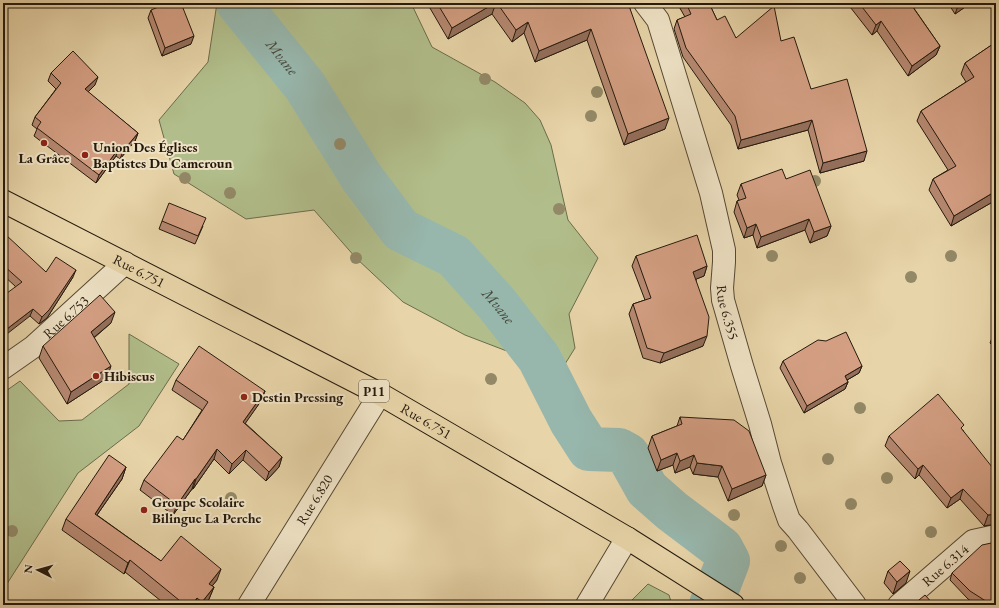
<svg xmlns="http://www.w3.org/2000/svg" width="999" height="608" viewBox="0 0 999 608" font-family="'EB Garamond',serif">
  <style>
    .green { fill: #b1be8b; stroke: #6b6c4c }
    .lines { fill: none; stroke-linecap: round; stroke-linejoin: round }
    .river { stroke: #97b7ad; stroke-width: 44 }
    .minor-casing { stroke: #564833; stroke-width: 24 }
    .major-casing { stroke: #25190c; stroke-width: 24 }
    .minor { stroke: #efe3c6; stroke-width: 22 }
    .major { stroke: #e7d4a8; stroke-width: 22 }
    .tree { fill: #938967 }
    .wall { fill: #b68971; stroke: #25190c }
    .shaded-wall { fill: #946f5c; stroke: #25190c }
    .building { fill: #d49f83; stroke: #25190c }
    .poi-dot { fill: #8f2418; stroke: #efe3c6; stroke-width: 1.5 }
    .labels { text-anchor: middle; stroke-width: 4; stroke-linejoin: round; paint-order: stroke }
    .shield { fill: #efe3c6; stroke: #625644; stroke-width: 1 }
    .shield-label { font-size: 13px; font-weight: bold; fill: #25190c }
    .poi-label { font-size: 14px; font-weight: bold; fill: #25190c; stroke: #efe3c6; text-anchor: start }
    .street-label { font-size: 14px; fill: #25190c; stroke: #efe3c6 }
    .water-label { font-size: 15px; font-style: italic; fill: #47483c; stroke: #efe3c6 }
  </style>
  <rect width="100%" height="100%" fill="#e7d4a8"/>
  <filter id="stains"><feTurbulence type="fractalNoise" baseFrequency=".005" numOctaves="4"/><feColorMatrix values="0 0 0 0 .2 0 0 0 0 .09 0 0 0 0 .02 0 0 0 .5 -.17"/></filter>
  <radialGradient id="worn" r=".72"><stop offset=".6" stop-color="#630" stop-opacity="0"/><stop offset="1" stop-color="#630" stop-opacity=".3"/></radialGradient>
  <!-- green -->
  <g class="green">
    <polygon points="37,3 85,3 39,7"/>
    <polygon points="217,3 411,3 432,47 495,82 525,103 540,120 551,145 568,220 598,258 569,314 575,348 545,396 533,371 512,353 465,335 403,302 356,258 314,210 246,219 174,174 159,120 208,62"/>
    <polygon points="129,334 179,364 139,426 78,473 3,590 3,393 20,381 59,421 82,420 129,384"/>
    <polygon points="648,584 669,595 672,605 631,605 631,601"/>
  </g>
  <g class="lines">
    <!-- river -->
    <path class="river" id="s1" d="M238,3L305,86L362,178L401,230L454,256L497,304L539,358L571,421L589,449L619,450L628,455L647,489L672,511L721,548L728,561L711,605"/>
    <defs>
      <g id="minor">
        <path id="s2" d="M645,3L658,20L711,193L724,250V262L722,288L723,300L742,366L760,424L770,463L784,506L789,520L798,530L855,605"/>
        <path id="s3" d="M3,368L33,347L125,263"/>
        <path id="s4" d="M249,605L380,394"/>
        <polyline points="587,605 627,538"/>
        <path id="s5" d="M899,605L973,541L996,536"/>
      </g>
      <g id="major">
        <path id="s6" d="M3,201L380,394L627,538L733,605"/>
      </g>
    </defs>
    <!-- minor casing -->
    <use href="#minor" class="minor-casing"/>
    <!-- major casing -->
    <use href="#major" class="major-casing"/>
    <!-- minor -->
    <use href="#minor" class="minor"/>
    <!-- major -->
    <use href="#major" class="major"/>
  </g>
  <!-- trees -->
  <g class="tree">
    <circle cx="485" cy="79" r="6"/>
    <circle cx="597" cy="92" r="6"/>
    <circle cx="591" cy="116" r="6"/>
    <circle cx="340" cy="144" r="6"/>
    <circle cx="185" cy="178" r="6"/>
    <circle cx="815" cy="181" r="6"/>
    <circle cx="230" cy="193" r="6"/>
    <circle cx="559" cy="209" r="6"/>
    <circle cx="772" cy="256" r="6"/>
    <circle cx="951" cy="256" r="6"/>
    <circle cx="356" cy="258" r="6"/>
    <circle cx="911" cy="277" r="6"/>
    <circle cx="491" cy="379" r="6"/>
    <circle cx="860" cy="408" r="6"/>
    <circle cx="828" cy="459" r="6"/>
    <circle cx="887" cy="478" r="6"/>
    <circle cx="231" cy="498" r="6"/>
    <circle cx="851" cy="504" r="6"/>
    <circle cx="734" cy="515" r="6"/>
    <circle cx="12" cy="531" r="6"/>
    <circle cx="931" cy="532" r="6"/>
    <circle cx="781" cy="546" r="6"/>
    <circle cx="800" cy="578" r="6"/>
  </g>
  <!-- wall -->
  <g class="wall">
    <polygon points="427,3 628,3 665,129 624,145 587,40 535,62 524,33 512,42 492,14 448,39"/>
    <polygon points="677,3 709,3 717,20 736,38 781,41 811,89 864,161 820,173 808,130 738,149 731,125 683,57 674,29 677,20 685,17"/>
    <polygon points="847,3 912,3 911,4 940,46 936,55 908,76 877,31 872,35"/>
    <polygon points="948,3 971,3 955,14"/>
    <polygon points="151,10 191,44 162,56 148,18"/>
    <polygon points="996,42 996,200 951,226 929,190 933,179 948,170 917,121 921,111 966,82 961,74 965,63"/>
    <polygon points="51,73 95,85 88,92 138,133 135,141 120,159 116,156 96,183 34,136 37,129 32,125 35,117 56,89 48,81"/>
    <polygon points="786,179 831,226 827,236 810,243 805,230 757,248 753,235 744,238 734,212 737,201 739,200 737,195 741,184"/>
    <polygon points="162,221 203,226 195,244 159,229"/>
    <polygon points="3,238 46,272 73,277 47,318 39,324 30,316 15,286 3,275"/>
    <polygon points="636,256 707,266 704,276 696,279 703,346 660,363 643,358 629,314 633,304 645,300 632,266"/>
    <polygon points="111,323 94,338 107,378 67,404 39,358 43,346"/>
    <polygon points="996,330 996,349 990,343 994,333"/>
    <polygon points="783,361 862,366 859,373 847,380 848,382 845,389 804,413 780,368"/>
    <polygon points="176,380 265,391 261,401 245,423 282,457 279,467 266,481 243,460 229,474 214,459 193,489 192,489 173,515 140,490 144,480 183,440 202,410 172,390"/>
    <polygon points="680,417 766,475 762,486 728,501 718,477 693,474 690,467 675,473 673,465 657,471 648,448 652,436 677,426"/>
    <polygon points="963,430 996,524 984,526 960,499 947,508 919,475 915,479 885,446 889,436"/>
    <polygon points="126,467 122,479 97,515 161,561 217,580 212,586 214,587 209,599 205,605 166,605 125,572 124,574 62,530 66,519"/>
    <polygon points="888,571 906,583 893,594 884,583"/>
    <polygon points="952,573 996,605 977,605 968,599 950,580"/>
  </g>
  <!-- shaded-wall -->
  <g class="shaded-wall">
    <polygon points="495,3 496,3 492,14 448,39 452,28"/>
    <polygon points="962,3 971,3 955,14 958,6"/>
    <polygon points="881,21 877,31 872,35 876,25"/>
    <polygon points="528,22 524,33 512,42 516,30"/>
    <polygon points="591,29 587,40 535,62 539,51"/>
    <polygon points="194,36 191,44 162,56 165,48"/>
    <polygon points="940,46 936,55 908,76 912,66"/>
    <polygon points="98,77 95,85 83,97 85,89"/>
    <polygon points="669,118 665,129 624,145 628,134"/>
    <polygon points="812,120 808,130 738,149 741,140"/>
    <polygon points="138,133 135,141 120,159 123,151"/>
    <polygon points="119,148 116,156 96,183 99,175"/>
    <polygon points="867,151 864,161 820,173 823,163"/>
    <polygon points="996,191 996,200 951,226 954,216"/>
    <polygon points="809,219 805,230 757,248 761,237"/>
    <polygon points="756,224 753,235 744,238 747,228"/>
    <polygon points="831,226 827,236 810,243 814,232"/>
    <polygon points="707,266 704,276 689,282 693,272"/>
    <polygon points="76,270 73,277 47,318 39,324 42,317"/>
    <polygon points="33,309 30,316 3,337 3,332"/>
    <polygon points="115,312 111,323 86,344 91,332"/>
    <polygon points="707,336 703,346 660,363 664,353"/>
    <polygon points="111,366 107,378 67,404 71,392"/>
    <polygon points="862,366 859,373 842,383 845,376"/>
    <polygon points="848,382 845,389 804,413 807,406"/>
    <polygon points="265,391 261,401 240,431 243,422"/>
    <polygon points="217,449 214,459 193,489 196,479"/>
    <polygon points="246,450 243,460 229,474 232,464"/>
    <polygon points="677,453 673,465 657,471 661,460"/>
    <polygon points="694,455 690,467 675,473 680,461"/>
    <polygon points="282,457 279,467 266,481 269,472"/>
    <polygon points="697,463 722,466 718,477 693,474"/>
    <polygon points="923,465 919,475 915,479 918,469"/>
    <polygon points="126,467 122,479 90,525 95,514"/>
    <polygon points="766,475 762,486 728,501 732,489"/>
    <polygon points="195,479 192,489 173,515 177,505"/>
    <polygon points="963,489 960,499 947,508 951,498"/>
    <polygon points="996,514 996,524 984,526 988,515"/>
    <polygon points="130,560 125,572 124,574 128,563"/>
    <polygon points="221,569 217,580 205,595 209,584"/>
    <polygon points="910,571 906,583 893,594 897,582"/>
    <polygon points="214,587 209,599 205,605 201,605 202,602"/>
    <polygon points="197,598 195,605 192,605"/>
  </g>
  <!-- building -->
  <g class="building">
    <polygon points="168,3 181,3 194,36 165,48 151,10"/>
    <polygon points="437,3 495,3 452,28"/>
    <polygon points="497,3 628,3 669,118 628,134 591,29 539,51 528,22 516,30"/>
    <polygon points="686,3 709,3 717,20 725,16 736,38 774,6 781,41 794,37 811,89 847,79 867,151 823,163 812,120 741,140 735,116 686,48 677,20 691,14"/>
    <polygon points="859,3 910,3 940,46 912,66 881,21 876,25"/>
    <polygon points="956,3 962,3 958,6"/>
    <polygon points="996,42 996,191 954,216 933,179 956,166 921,111 974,77 965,63"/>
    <polygon points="73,51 98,77 85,89 138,133 123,151 119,148 99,175 37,128 41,122 35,117 61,83 51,73"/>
    <polygon points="782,169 786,179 810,170 831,226 814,232 809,219 761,237 756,224 747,228 737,201 746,198 741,184"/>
    <polygon points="169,203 206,218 198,236 162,221"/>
    <polygon points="6,235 46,272 56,257 76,270 49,310 42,317 33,309 3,332 3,296 22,282 3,265 3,238"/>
    <polygon points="697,235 707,266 693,272 709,317 707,336 664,353 647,348 633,304 651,298 636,256"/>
    <polygon points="100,295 115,312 91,332 111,366 71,392 43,346"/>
    <polygon points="996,330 996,335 994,333"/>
    <polygon points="846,332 862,366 845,376 848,382 807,406 783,361 818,340 826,341"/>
    <polygon points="199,346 265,391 243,422 282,457 269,472 246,450 232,464 217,449 196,479 195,479 177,505 144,480 177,436 183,440 208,402 176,380"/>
    <polygon points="938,394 964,425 961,428 996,472 996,514 988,515 963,489 951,498 923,465 918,469 889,436"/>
    <polygon points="680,417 734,420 749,431 766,475 732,489 722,466 697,463 694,455 680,461 677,453 661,460 652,436 682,424"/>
    <polygon points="109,455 126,467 95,514 161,561 181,536 221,569 209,584 214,587 202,602 197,598 192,605 185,605 130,560 128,563 66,519"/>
    <polygon points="996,542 996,605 992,605 970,591 952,573 982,545"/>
    <polygon points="900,561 910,571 897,582 888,571"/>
    <polygon points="925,595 934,605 913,605"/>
    <polygon points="76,603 74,605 67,605"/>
  </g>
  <!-- markers -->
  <g class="poi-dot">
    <circle cx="44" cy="143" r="4"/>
    <circle cx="85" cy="155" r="4"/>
    <circle cx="96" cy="376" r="4"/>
    <circle cx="244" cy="397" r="4"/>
    <circle cx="144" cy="510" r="4"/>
  </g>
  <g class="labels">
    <!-- shield labels -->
    <rect class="shield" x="359" y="380" width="30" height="22" rx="3"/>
    <g class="shield-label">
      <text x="374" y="396">P11</text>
    </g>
    <!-- poi labels -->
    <g class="poi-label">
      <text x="93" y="152">Union Des Églises<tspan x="93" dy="16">Baptistes Du Cameroun</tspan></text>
      <text x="44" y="163" text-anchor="middle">La Grâce</text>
      <text x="104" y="381">Hibiscus</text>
      <text x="252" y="402">Destin Pressing</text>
      <text x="152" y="507">Groupe Scolaire<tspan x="152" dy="16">Bilingue La Perche</tspan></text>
    </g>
    <!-- street labels -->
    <g class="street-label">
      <text dy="5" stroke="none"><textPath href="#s6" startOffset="153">Rue 6.751</textPath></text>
      <text dy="5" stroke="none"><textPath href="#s2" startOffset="324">Rue 6.355</textPath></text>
      <text dy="5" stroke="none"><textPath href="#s3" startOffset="81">Rue 6.753</textPath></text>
      <text dy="5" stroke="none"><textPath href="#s6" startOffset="477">Rue 6.751</textPath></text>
      <text dy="5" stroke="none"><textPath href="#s4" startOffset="124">Rue 6.820</textPath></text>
      <text dy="5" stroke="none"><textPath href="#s5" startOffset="61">Rue 6.314</textPath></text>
    </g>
    <!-- water labels -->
    <g class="water-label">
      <text dy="5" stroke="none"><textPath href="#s1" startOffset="70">Mvane</textPath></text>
      <text dy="5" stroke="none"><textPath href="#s1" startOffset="406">Mvane</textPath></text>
    </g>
  </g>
  <!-- margin -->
  <rect width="999" height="608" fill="none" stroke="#e7d4a8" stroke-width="16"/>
  <rect x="4" y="4" width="991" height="600" fill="none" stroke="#25190c" stroke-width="2"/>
  <rect x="8" y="8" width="983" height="592" fill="none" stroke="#25190c"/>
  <!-- north arrow -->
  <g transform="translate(38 570) rotate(276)" stroke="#efe3c6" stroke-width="3" paint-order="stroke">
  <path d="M0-3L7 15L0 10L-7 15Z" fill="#25190c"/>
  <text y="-6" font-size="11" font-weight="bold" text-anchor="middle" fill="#25190c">N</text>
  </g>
  <rect width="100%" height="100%" filter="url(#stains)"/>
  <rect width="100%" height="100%" fill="url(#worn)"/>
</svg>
